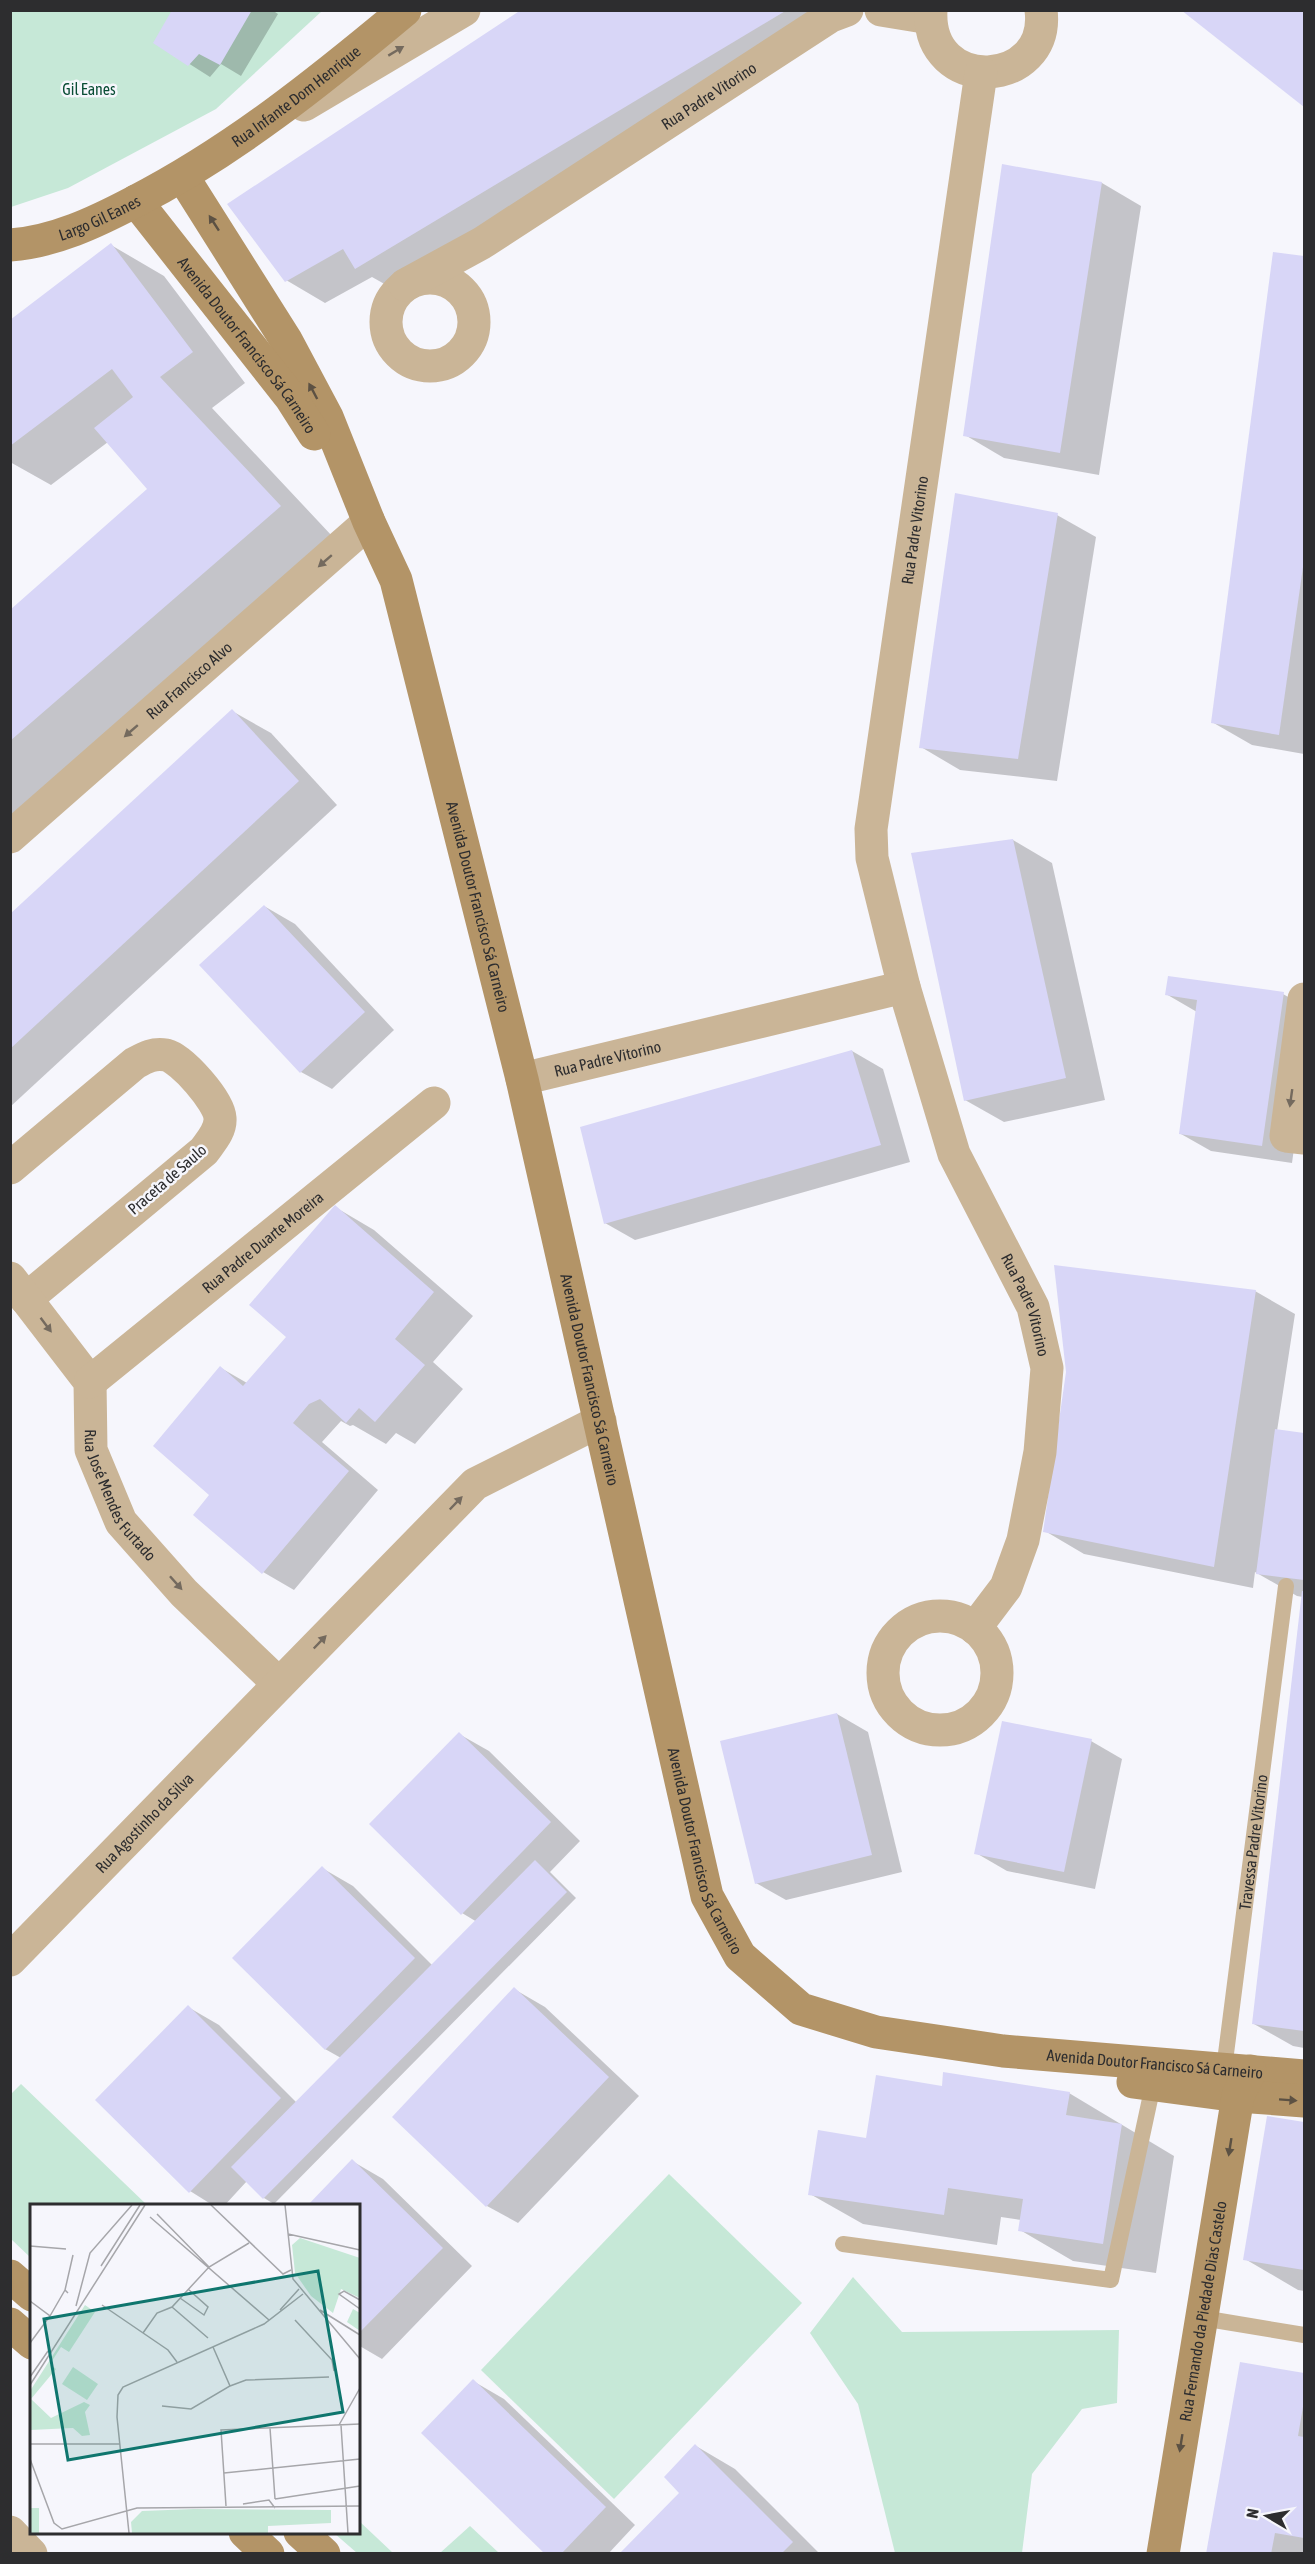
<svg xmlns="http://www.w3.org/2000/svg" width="1315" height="2564" viewBox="0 0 1315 2564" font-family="'Asap Condensed',sans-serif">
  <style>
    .green { fill: #c6e8d7 }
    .shadow { fill: #0003 }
    .building { fill: #d8d6f7 }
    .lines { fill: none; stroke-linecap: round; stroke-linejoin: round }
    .lane { stroke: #cab597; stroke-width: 16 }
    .street { stroke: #cab597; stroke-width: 33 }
    .secondary { stroke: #b39467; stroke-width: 33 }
    .oneway { fill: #746a5e }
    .oneway2 { fill: #5c5143 }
    .labels { text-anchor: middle; stroke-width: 5; stroke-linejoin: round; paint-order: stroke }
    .park-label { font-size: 16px; fill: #094d35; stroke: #f6f6fc }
    .street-label { font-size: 16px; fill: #2d2d2f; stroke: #f6f6fc }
    .inset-road { fill: none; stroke: #a6a6aa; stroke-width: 1.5 }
    .view { fill: #0f766e; fill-opacity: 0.15; stroke: #0f766e; stroke-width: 3 }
    .inset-edge { fill: none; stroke: #2d2d2f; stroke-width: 3 }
  </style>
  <rect width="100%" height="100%" fill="#f6f6fc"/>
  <!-- green -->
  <g class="green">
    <polygon points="10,11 322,11 216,109 68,188 11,207"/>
    <polygon points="21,2084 147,2205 32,2206 31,2258 11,2239 11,2094"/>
    <polygon points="669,2174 802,2303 614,2499 481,2370"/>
    <polygon points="853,2277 902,2332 1119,2330 1117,2403 1082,2409 1032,2474 1022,2553 895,2553 858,2404 810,2333"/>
    <polygon points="359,2521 393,2553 357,2553 334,2533 358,2532"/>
    <polygon points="470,2526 499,2553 440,2553"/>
  </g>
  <!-- shadow -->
  <g class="shadow">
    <polygon points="173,10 272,10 278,14 241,76 221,64 210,77 155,42"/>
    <polygon points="524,10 835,10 395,290 372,277 325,303 286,280"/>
    <polygon points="1183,10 1304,10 1304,105"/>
    <polygon points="1003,166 1102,183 1141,206 1099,475 1004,458 965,435"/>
    <polygon points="111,245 164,276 245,383 212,408 333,537 10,817 10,612 149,489 108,442 51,485 10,462 10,321"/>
    <polygon points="1275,253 1304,257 1304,754 1252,745 1212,722"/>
    <polygon points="1057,515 1096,537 1057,781 960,770 921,747"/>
    <polygon points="232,711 271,733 337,805 10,1107 10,916"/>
    <polygon points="1013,840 1052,863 1105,1100 1004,1122 965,1100"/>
    <polygon points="264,906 295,924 394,1030 332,1089 301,1072"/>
    <polygon points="1166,994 1283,994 1304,1006 1304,1076 1292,1163 1211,1151 1181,1134 1197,1012"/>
    <polygon points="852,1051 883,1069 910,1162 635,1240 605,1223"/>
    <polygon points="335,1207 374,1230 473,1316 433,1362 463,1389 415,1444 396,1433 386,1444 353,1425 350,1426 341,1421 322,1442 378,1490 294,1590 263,1572 211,1494 221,1368 247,1383 288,1337"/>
    <polygon points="1255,1291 1295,1314 1277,1431 1304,1434 1304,2048 1293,2046 1254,2024 1303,1597 1297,1596 1255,1572 1253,1588 1084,1554 1045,1531"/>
    <polygon points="837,1714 868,1732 902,1872 786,1900 756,1883"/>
    <polygon points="459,1734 489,1751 580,1841 550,1872 576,1898 274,2204 264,2198 247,2181 224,2206 214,2206 190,2191 188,2007 219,2025 297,2103 341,2058 325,2049 322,1868 353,1886 433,1966 477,1922 462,1913"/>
    <polygon points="1091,1741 1122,1759 1095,1889 1007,1871 976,1853"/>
    <polygon points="514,1989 545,2007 639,2096 518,2223 487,2206"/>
    <polygon points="943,2087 1069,2093 1174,2156 1156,2273 1073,2261 1020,2230 1021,2220 1001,2217 997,2245 863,2224 810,2194 868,2139"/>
    <polygon points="1268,2118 1304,2124 1304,2291 1298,2290 1245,2259"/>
    <polygon points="352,2161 383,2179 472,2266 382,2359 358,2345 358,2206"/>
    <polygon points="1242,2363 1304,2375 1304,2554 1207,2554"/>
    <polygon points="473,2381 504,2399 635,2525 608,2554 547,2554"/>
    <polygon points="696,2446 735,2469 820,2554 621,2554 681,2493"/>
  </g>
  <!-- building -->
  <g class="building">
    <polygon points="172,10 252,10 220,65 199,54 188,66 153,43"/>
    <polygon points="521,10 787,10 355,269 343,249 285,282 227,204"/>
    <polygon points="1181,10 1304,10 1304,107"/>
    <polygon points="1002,164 1102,182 1060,453 963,436"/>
    <polygon points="111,243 193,352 160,377 281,506 10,741 10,610 147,489 94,428 133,397 112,369 10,446 10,320"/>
    <polygon points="1273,252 1304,256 1304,560 1279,735 1211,723"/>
    <polygon points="955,493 1058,513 1018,759 919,748"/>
    <polygon points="232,709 299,781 10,1049 10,914"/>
    <polygon points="1013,839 1066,1078 964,1101 911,853"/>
    <polygon points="264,905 365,1012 300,1073 199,965"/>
    <polygon points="1168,976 1284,992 1262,1146 1179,1134 1197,1000 1165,995"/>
    <polygon points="852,1050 881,1145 604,1224 580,1127"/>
    <polygon points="335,1205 434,1292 395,1339 425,1365 375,1422 359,1408 346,1423 320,1399 309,1404 293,1423 349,1471 262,1574 193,1515 209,1495 153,1446 220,1366 243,1386 286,1337 249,1305"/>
    <polygon points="1054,1265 1256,1290 1214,1567 1043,1532 1066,1372"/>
    <polygon points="1275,1429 1304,1433 1304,1580 1256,1574"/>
    <polygon points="1302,1591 1304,1591 1304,2031 1252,2024"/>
    <polygon points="837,1713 872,1855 755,1884 720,1741"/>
    <polygon points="1002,1721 1092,1739 1064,1872 974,1854"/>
    <polygon points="459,1732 551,1822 461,1915 369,1824"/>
    <polygon points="535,1860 567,1892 263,2199 231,2167"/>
    <polygon points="322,1866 415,1958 325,2050 232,1958"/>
    <polygon points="514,1987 609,2077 486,2207 392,2117"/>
    <polygon points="188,2005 281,2098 189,2193 95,2100"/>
    <polygon points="943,2072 1070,2092 1066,2115 1122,2124 1103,2244 1018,2231 1023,2199 948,2188 944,2215 808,2195 818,2130 866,2138 876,2075 942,2086"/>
    <polygon points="1267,2116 1304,2122 1304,2270 1243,2260"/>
    <polygon points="352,2159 443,2248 358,2334 358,2206 307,2206"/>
    <polygon points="1240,2362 1304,2373 1304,2401 1298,2436 1304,2437 1304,2538 1275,2533 1271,2554 1206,2554"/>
    <polygon points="473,2379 606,2507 561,2554 545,2554 421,2433"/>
    <polygon points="695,2444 793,2542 781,2554 619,2554 679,2493 664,2477"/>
  </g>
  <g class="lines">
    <!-- lane -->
    <g class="lane">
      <path id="s1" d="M1226,2074L1224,2069L1286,1586"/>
      <polyline points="843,2244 1111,2280 1153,2085"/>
      <polyline points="1202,2318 1304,2335"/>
    </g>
    <!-- street -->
    <g class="street">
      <polyline points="881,10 930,18"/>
      <path d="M931,10C926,96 1051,89 1041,10"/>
      <polyline points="304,105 464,10"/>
      <circle cx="430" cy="322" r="44"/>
      <path id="s2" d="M405,285L482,243L831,16L847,10"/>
      <path id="s3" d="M10,837L369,522"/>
      <path id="s4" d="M904,987L872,858L871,829L981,73"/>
      <polyline points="1304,999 1286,1136 1304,1138"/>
      <path id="s5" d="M522,1079L904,987L954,1154L1033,1307L1047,1368L1040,1452L1023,1540L1006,1587L975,1628"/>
      <path d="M10,1168L135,1063C146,1057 153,1053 166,1055C182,1059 219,1101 220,1118C221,1131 211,1141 204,1151L26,1299"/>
      <path id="s6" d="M10,1278L90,1382L91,1450L121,1522L184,1593L279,1684"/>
      <path id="s7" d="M90,1382L434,1103"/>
      <circle cx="940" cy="1673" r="57"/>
      <path id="s8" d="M10,1960L475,1484L600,1421"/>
      <polyline points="10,2532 31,2554"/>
    </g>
    <!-- secondary -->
    <g class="secondary">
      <path id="s9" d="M183,177L286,340L327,417L369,522L396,580L522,1079L707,1896L740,1956L801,2009L876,2032L1003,2051L1304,2076"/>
      <path id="s10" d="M136,201L291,398L314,434"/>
      <path id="s11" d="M10,245C54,242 96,222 134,202C233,151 320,81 405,10"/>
      <polyline points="1133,2082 1238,2096 1304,2101"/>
      <polyline points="10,2276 32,2295"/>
      <polyline points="10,2324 32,2343"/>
      <polyline points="245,2532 268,2554"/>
      <polyline points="300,2532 324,2554"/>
      <path id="s12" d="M1163,2554L1238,2096L1250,2071"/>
    </g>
  </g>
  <!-- one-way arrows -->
  <defs><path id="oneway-solid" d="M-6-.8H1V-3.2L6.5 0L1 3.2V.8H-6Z" transform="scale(1.5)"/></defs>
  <g class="oneway">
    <use href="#oneway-solid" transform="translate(396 51) rotate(-31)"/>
    <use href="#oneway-solid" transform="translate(325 561) rotate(139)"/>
    <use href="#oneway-solid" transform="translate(131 731) rotate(139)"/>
    <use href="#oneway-solid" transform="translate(1291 1098) rotate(98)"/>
    <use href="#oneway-solid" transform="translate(46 1325) rotate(53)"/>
    <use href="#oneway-solid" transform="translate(456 1503) rotate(-46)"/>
    <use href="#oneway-solid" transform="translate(176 1583) rotate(48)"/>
    <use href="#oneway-solid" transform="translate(320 1642) rotate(-46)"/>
  </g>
  <g class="oneway2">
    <use href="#oneway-solid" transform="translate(214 223) rotate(-123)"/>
    <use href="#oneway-solid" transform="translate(313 391) rotate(-118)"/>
    <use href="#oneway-solid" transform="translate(1288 2100) rotate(4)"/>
    <use href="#oneway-solid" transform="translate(1230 2147) rotate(99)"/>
    <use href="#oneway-solid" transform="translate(1181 2443) rotate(99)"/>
  </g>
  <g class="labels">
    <!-- park labels -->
    <g class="park-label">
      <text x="89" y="95">Gil Eanes</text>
    </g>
    <!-- street labels -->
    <g class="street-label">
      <text dy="6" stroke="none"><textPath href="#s2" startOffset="358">Rua Padre Vitorino</textPath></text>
      <text dy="6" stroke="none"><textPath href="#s11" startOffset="326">Rua Infante Dom Henrique</textPath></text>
      <text dy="6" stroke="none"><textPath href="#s11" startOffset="94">Largo Gil Eanes</textPath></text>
      <text dy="6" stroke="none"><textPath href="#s10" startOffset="182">Avenida Doutor Francisco Sá Carneiro</textPath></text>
      <text dy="6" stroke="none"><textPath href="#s4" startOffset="464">Rua Padre Vitorino</textPath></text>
      <text dy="6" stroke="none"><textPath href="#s3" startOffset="238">Rua Francisco Alvo</textPath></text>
      <text dy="6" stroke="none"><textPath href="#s9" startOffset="794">Avenida Doutor Francisco Sá Carneiro</textPath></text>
      <text dy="6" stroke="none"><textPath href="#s5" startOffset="88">Rua Padre Vitorino</textPath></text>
      <text transform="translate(167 1179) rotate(-41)" y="6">Praceta de Saulo</text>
      <text dy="6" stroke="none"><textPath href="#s7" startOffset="222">Rua Padre Duarte Moreira</textPath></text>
      <text dy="6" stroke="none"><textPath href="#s5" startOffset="735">Rua Padre Vitorino</textPath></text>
      <text dy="6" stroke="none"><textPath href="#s9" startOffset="1280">Avenida Doutor Francisco Sá Carneiro</textPath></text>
      <text dy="6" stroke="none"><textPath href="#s6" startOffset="252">Rua José Mendes Furtado</textPath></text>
      <text dy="6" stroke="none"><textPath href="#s8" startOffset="192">Rua Agostinho da Silva</textPath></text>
      <text dy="6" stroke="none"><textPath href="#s1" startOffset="234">Travessa Padre Vitorino</textPath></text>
      <text dy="6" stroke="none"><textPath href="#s9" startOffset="1766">Avenida Doutor Francisco Sá Carneiro</textPath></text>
      <text dy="6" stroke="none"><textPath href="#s9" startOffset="2318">Avenida Doutor Francisco Sá Carneiro</textPath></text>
      <text dy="6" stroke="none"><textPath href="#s12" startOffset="246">Rua Fernando da Piedade Dias Castelo</textPath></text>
    </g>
  </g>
  <!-- overview -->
  <g transform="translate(30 2204)">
    <rect width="330" height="330" fill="#f6f6fc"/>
    <path d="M270,34L330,54V94L311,85L303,109L281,92L265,69L262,41ZM55,101L65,108L39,148L31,143L20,160L26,165L1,195L21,214L54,198L60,201L55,208L60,231L52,232L43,224L0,226V187ZM323,105L330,109V127L317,118ZM43,163L68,180L57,196L32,180ZM0,304H9V329H0ZM164,305L301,306V319L238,322V329H102L101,318L112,307Z" fill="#c6e8d7"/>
    <path class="inset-road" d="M181,1L253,70L261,66M255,1L263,75L330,155M127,10L179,63M120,13L239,116M258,30L330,46M0,42L36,45M71,62L110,1M38,89L35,86L43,51M150,94L174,111L178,103L158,85M330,96L314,87L309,90L330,105M0,97L20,112L0,139M72,101L138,146L147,158M46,102L60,49L102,1M142,103L178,134M250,106L269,85M290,106L330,131M20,112L35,86M265,116L302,156L304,167M113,129L127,109L142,103L179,63L219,39M0,173L18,147M0,181L115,1M200,182L216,176L299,173M132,202L161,205L200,182L183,143M309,221L330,184M311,221L318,329M240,224L245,295M0,240H90M0,255L24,319L32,325L107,304L330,302M194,269L330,255M245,295L330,282M213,300L239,296L245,304M196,302L191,226L330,220M99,329L87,213L88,191L93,183L234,120L273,90"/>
    <path class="view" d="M288,67L313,208L38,256L14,115Z"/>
    <rect width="330" height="330" class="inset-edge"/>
  </g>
  <!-- border -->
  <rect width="1315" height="2564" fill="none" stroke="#2d2d2f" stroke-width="24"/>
  <!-- north arrow -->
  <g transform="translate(1267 2516) rotate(280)" stroke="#f6f6fc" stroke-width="4.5" paint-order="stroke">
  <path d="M0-4.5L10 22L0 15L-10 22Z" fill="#2d2d2f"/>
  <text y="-9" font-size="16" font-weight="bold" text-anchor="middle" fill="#2d2d2f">N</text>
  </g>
</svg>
